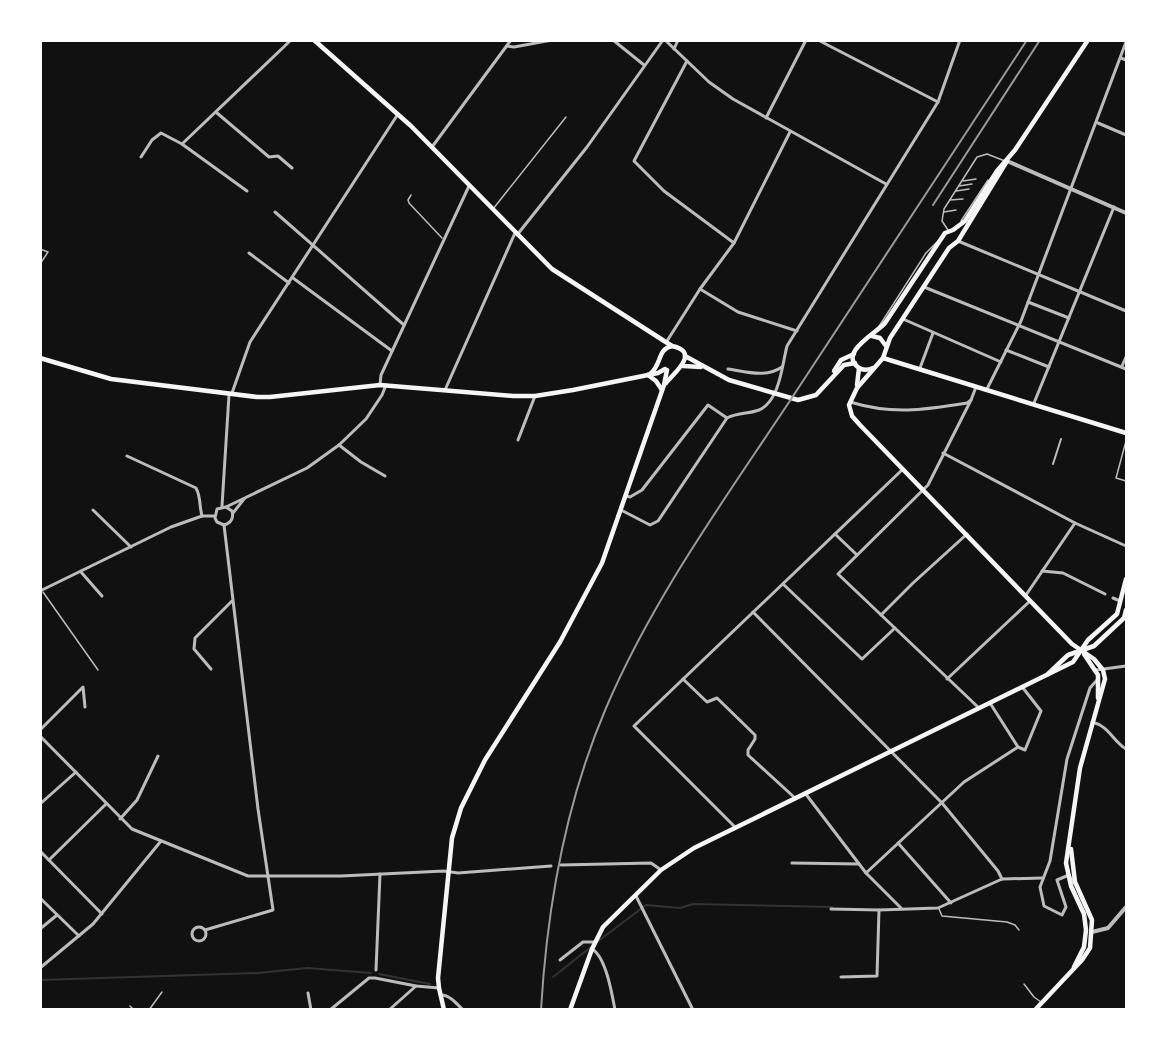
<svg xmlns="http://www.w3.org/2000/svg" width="1167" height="1050" viewBox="0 0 1167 1050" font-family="'Nunito Sans',sans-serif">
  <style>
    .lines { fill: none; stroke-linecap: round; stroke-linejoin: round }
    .stream { stroke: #333; stroke-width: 2 }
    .service { stroke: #bcbcbc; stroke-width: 1.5 }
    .pedestrian { stroke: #bcbcbc; stroke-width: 2 }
    .minor { stroke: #bcbcbc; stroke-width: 3 }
    .tertiary { stroke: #bcbcbc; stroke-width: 4 }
    .secondary { stroke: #f5f5f5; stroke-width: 4.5 }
    .rail { stroke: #9a9a9a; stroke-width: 2 }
  </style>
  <rect width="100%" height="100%" fill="#111"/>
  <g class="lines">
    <!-- stream -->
    <g class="stream">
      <polyline points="597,942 646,905 680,908 693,904 832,907"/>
      <polyline points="379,974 430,984"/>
      <polyline points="553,977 591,947"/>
      <polyline points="40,980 258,973 307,968 371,973"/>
    </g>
    <!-- service -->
    <g class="service">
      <polyline points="963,181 976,179"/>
      <polyline points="959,186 972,184"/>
      <polyline points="956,191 969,189"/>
      <polyline points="411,195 408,200 409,203 442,238"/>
      <polyline points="950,200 963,199"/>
      <polyline points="493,209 566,117"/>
      <polyline points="944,212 956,210"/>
      <polyline points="961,221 988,180"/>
      <polyline points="948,230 942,221 944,209 977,157 987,154 1005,161"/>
      <polyline points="40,249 48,252 40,264"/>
      <polyline points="878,328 926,253 938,241"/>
      <polyline points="1126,441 1116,478 1126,481"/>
      <polyline points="43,592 98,670"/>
      <polyline points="939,909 942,916 1007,922 1015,925 1019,930"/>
      <polyline points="1024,984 1034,997 1041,1002"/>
      <polyline points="130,1006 134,1010"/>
      <polyline points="149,1010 162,992"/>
    </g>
    <!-- pedestrian -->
    <polyline class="pedestrian" points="1053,464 1061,439"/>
    <!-- minor -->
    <g class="minor">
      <polyline points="613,40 644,65"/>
      <polyline points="665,40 709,82 733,99 886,184"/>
      <polyline points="818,40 938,102"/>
      <polyline points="507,46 514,47 552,40"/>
      <polyline points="674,49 678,40"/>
      <polyline points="1121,58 1126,60"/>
      <polyline points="687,61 634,161 664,191 734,243"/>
      <polyline points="217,113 269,157 278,156 292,168"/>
      <polyline points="766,118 806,40"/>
      <polyline points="1098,123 1126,135"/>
      <polyline points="182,144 247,191"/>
      <polyline points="432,147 511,40"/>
      <polyline points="141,157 152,140 161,133 182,144 291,40"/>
      <polyline points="275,212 404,325"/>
      <polyline points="517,235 587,147 663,40"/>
      <polyline points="958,241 1126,311"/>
      <polyline points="249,253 289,283"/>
      <polyline points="293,278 392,351"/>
      <polyline points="924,287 1126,369"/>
      <polyline points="700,289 738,312 797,331"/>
      <polyline points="1028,302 1069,318"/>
      <polyline points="903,319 1001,362"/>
      <polyline points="667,341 700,289 734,243 790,132"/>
      <polyline points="1006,350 1049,367"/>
      <polyline points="1122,366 1126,357"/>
      <polyline points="920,368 933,333"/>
      <path d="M728,369C747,372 766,378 782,367"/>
      <polyline points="380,385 381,375 469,186"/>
      <polyline points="987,389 1021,321 1126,42"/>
      <polyline points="445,390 515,233"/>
      <polyline points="232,393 250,342 398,114"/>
      <polyline points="971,400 928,485 838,574 979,708"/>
      <path d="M850,402C893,415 923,410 967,403L971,400L976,387"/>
      <polyline points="1034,403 1114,207"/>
      <polyline points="518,440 535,396"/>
      <polyline points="339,445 361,462 385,476"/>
      <polyline points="943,453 1075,523 1126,546"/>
      <path d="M127,456L196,488C201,497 199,505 202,516"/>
      <polyline points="626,496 630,497 642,490 708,405 727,418"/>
      <polyline points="222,506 229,395"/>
      <polyline points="93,510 131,547"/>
      <path d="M621,510L650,525L658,521L727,418C738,412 749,414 759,410C780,401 782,365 787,346L938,102L960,40"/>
      <polyline points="233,513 244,499"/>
      <polyline points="224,525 217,522 215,518 217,509 226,507 307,468 339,445 366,419 382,395 386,385"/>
      <path d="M224,525C231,523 234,518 232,511L226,507"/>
      <polyline points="835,534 857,555"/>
      <polyline points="1042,571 1063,573 1105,594"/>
      <polyline points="81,572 102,596"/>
      <polyline points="783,584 862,659 895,628"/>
      <polyline points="40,591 171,527 202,516 214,516"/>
      <polyline points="1026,595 1075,523"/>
      <polyline points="1113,598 1120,601"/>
      <polyline points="753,612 942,803 998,871 1002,879"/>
      <polyline points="881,615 913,583 967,534"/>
      <polyline points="211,669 194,649 195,638 232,601"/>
      <polyline points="1096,670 1126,666"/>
      <polyline points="683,679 707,702 717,698 755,735 755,739 748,750 748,755 795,798"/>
      <polyline points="947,679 1030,601"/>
      <polyline points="990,703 1018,747 1025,750 1041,711 1023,688"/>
      <path d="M1092,722C1109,726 1112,740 1126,749"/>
      <polyline points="40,730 83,687 85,707"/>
      <polyline points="40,736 132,829 248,876 341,876 444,871 458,873 551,866"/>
      <polyline points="805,793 866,873 901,908"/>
      <polyline points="40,804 76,772"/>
      <polyline points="120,819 137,800 158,756"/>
      <polyline points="735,827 634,726 903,469"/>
      <polyline points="898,843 951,903"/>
      <polyline points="40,851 102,914"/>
      <polyline points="49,860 106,804"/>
      <polyline points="792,863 859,864"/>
      <polyline points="561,865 651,863 661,870"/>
      <polyline points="866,873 964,782 1018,747"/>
      <polyline points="1074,883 1069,875 1057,880 1066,907 1062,915 1044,906 1040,887 1050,861 1067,759 1090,688 1097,680"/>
      <polyline points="636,896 693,1010"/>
      <polyline points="40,898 79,936"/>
      <polyline points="831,909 879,910"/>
      <circle cx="199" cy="934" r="7"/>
      <polyline points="40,929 57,915"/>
      <polyline points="205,930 273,910 258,809 224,525"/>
      <path d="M592,949C606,957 612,994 615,1010"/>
      <polyline points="560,960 583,942 595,942"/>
      <polyline points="40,968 93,924 161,841"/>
      <polyline points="376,970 380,874"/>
      <polyline points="841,977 877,976 879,910 938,908 1002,879 1043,878"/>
      <polyline points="308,993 311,1010"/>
      <path d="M441,995C450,995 457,1004 463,1010"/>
      <polyline points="330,1010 369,978 375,978 416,986 439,988"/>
      <polyline points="389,1010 416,986"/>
    </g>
    <!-- tertiary -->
    <g class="tertiary">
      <polyline points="1007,161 1126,213"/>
      <polyline points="1092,932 1108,928 1126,907"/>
    </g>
    <!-- secondary -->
    <g class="secondary">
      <path d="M314,40L411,126L552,269L672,346C701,352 674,373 666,383"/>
      <polyline points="1007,161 958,241 949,248 890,338 883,358 857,388 849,405 852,416 860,425 1072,644 1094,659 1103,670 1105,679 1080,768 1066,863 1071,886 1084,914 1086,930 1084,947 1074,967"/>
      <polyline points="872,336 880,338 886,346"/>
      <polyline points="685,356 729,380 798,400 816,395 844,365 855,363"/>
      <polyline points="40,358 111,379 257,397 270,397 380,385 513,396 535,396 573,390 658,373 665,369"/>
      <polyline points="883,358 1126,433"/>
      <polyline points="683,366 701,367"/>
      <path d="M873,368C868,370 864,371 859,368C837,353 878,332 885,323L945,233L953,230L965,221L997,171L1015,150L1088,40"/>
      <polyline points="834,371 841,360 854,354"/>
      <path d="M650,374C662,365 657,349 672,346"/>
      <polyline points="648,375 656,381 662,390"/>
      <polyline points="857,385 859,368"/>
      <polyline points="1084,654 1098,675 1098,698"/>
      <polyline points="1048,674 1068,655 1094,646 1124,618 1126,610"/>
      <polyline points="444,1010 439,988 438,978 452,838 461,808 485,760 560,642 602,563 664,385 667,370"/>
      <polyline points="570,1010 592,949 603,927 661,870 694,848 1073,662 1088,640 1117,614 1126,579"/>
      <polyline points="1035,1010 1082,960 1090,948 1092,920 1075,882 1071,849"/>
    </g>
    <!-- rail -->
    <g class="rail">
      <polyline points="933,205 1040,40"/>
      <path d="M541,1010C547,907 565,804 606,708C655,593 731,491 799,387C875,271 951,156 1027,40"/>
    </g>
  </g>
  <!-- border -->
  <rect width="1167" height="1050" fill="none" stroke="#ffffff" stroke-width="84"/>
</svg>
